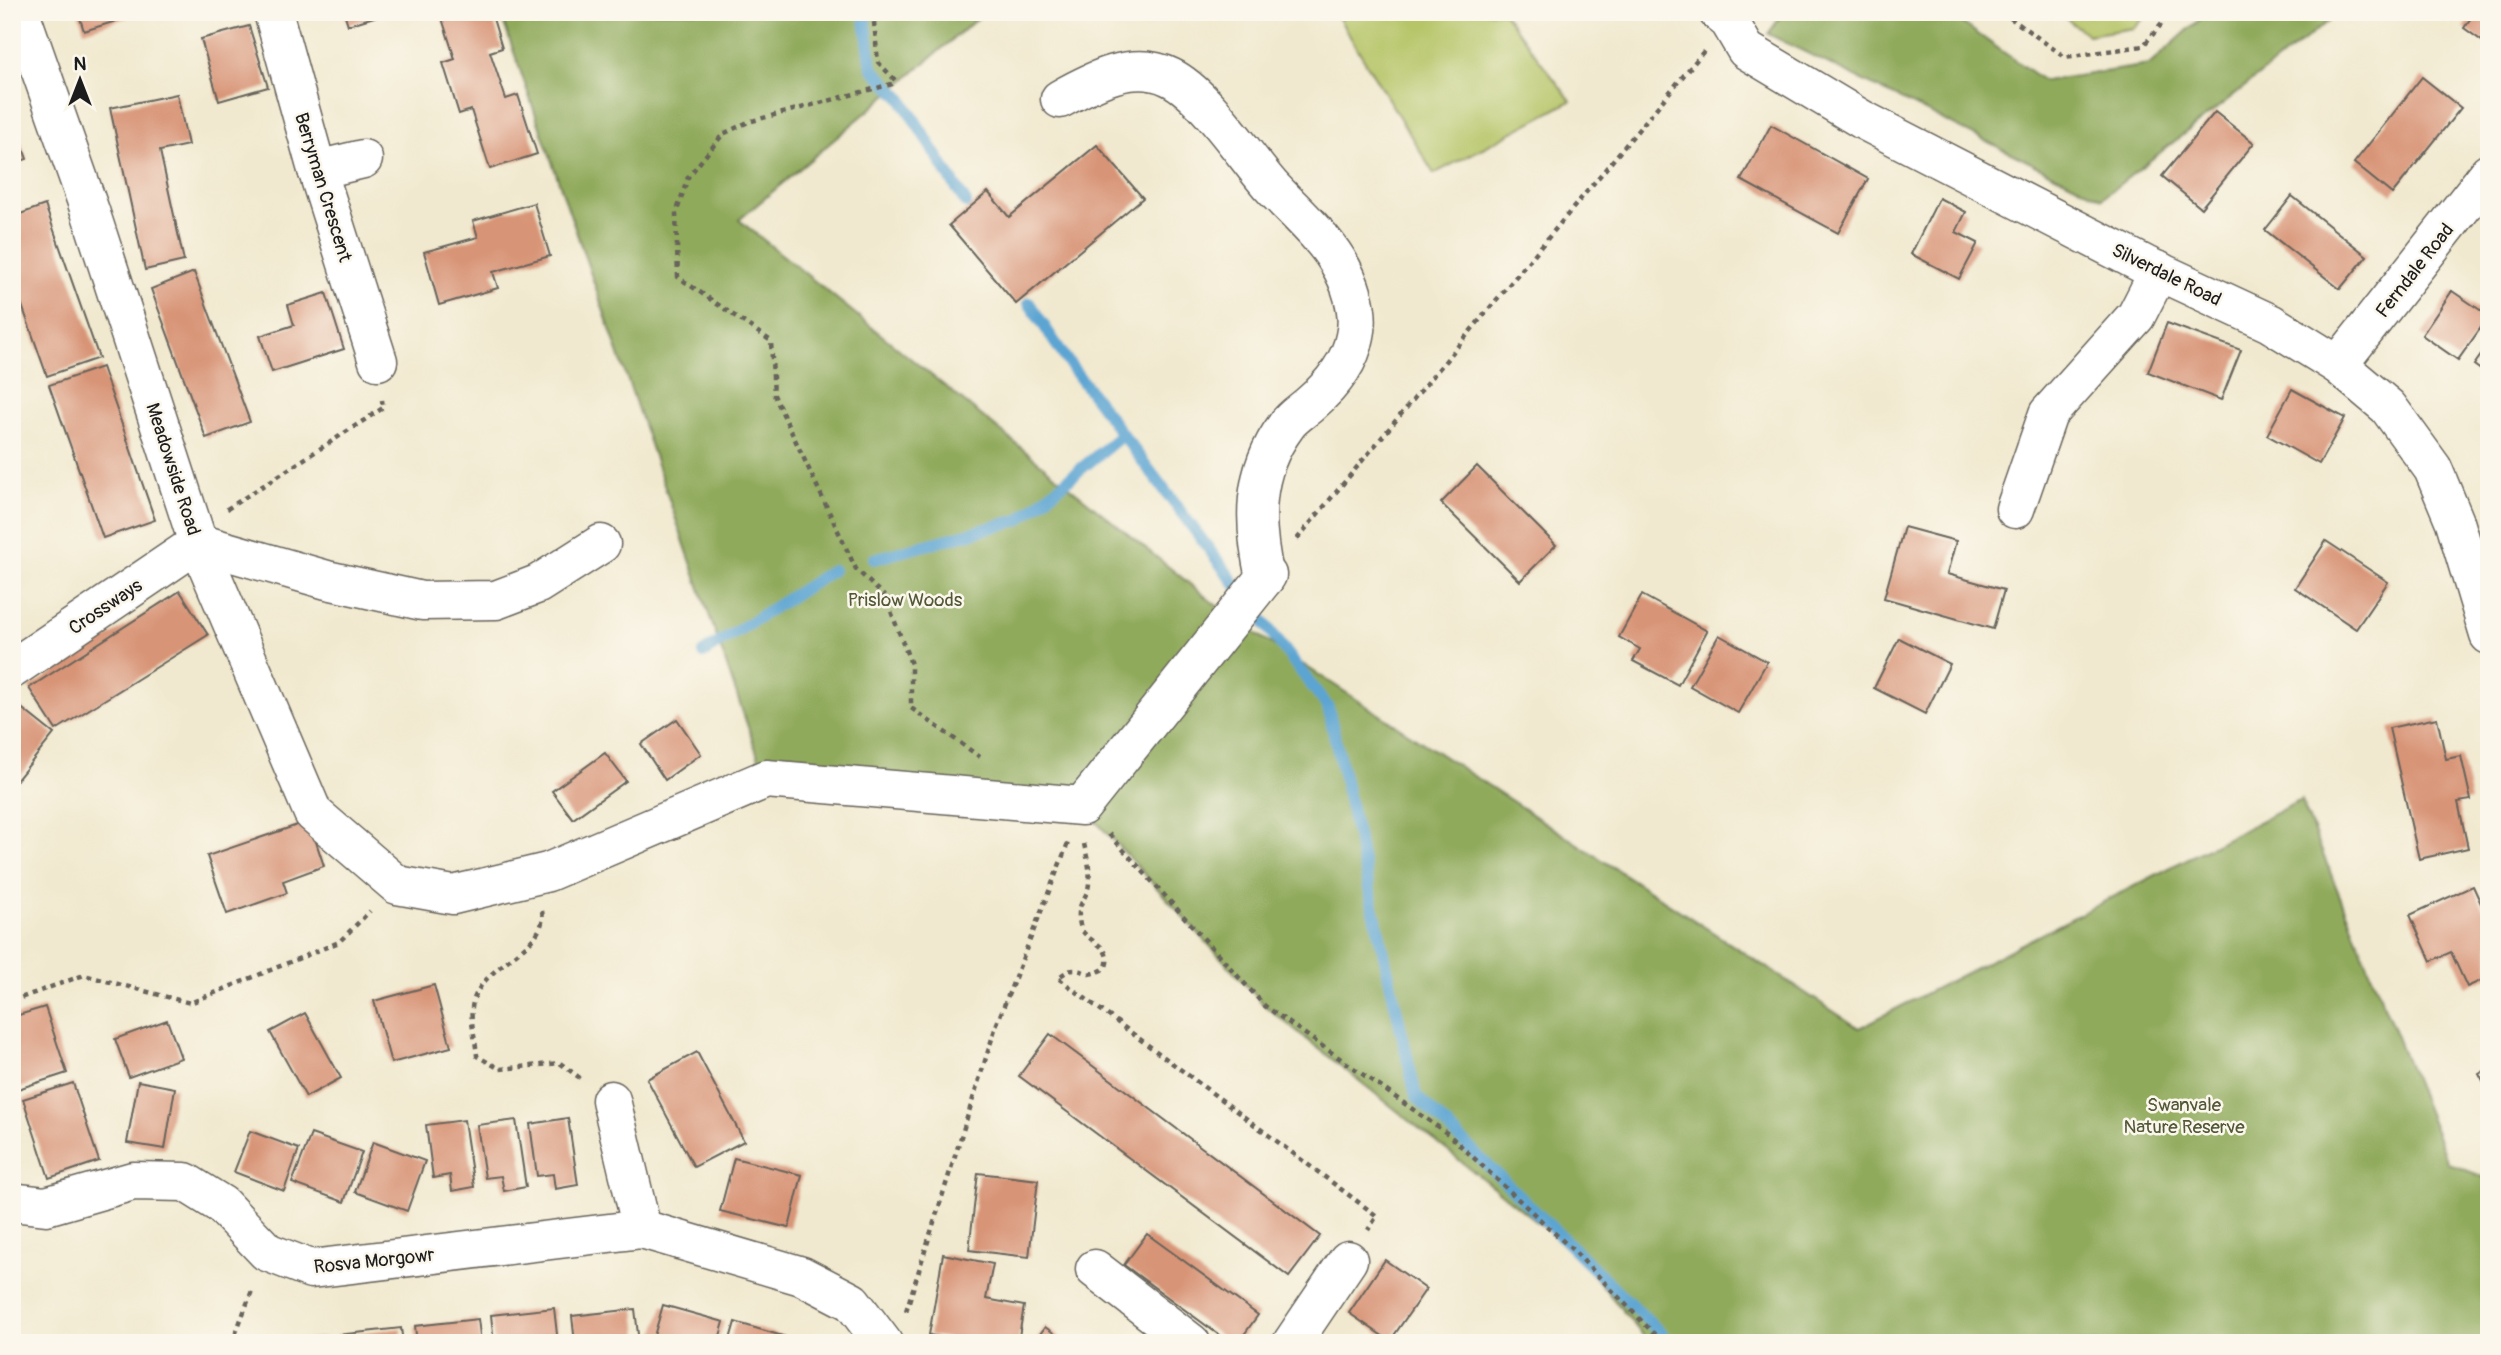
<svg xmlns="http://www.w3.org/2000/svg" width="2501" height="1355" viewBox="0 0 2501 1355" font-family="Pangolin,sans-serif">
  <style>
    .green { fill: #b6c568; stroke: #697042; stroke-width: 2 }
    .forest { fill: #90aa5c; stroke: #56633c; stroke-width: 2 }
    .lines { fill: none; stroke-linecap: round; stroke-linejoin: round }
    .stream { stroke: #5ba4d2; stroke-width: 12 }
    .building { fill: #d89477 }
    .minor-casing { stroke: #67645b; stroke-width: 41 }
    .path { stroke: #67645b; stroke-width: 4.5; stroke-dasharray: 5 5; stroke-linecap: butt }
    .minor { stroke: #fff; stroke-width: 38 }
    .labels { text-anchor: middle; stroke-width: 5; stroke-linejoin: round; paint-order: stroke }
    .street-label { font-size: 19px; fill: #1c1c1c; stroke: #fbf7ec }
    .park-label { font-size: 19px; fill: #525737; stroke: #fbf7ec }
  </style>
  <rect width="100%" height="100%" fill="#fbf7ec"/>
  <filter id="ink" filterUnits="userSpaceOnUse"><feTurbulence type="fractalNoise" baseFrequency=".0143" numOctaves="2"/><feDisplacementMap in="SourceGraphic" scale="14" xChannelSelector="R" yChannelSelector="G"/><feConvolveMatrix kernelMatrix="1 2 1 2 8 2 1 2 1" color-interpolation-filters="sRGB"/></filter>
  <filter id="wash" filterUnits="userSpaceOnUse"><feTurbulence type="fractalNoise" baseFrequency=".00686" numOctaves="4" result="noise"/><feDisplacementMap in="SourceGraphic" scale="28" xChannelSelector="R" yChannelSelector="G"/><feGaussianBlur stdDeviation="1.57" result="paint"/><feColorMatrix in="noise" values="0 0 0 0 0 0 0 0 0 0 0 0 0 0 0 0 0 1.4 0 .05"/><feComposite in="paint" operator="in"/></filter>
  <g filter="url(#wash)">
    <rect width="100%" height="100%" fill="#f1e9cf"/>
    <!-- green -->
    <g class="green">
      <polygon points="1335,12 1503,12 1571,101 1434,174"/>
      <polygon points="2057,12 2150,12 2134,28 2088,35"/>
    </g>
    <!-- forest -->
    <g class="forest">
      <polygon points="500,12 985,12 739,220 1232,618 1859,1028 2301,800 2448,1163 2489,1179 2489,1343 1649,1343 1575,1252 1265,1006 1082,806 766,779"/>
      <polygon points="1784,12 1947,12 2044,81 2149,65 2208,12 2340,12 2102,198 1768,34"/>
    </g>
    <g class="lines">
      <!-- stream -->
      <g class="stream">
        <polyline points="864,12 872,68 901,98 966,203"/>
        <polyline points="1029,303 1068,362 1239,589"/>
        <polyline points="874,559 1019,520 1122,435"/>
        <polyline points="1253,608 1328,707 1416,1096 1671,1343"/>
        <polyline points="703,653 833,570"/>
      </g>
    </g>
    <g id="blocks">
      <!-- building -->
      <g class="building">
        <polygon points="78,12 128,12 129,17 84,31"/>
        <polygon points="344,12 387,12 387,13 348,25"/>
        <polygon points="440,12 491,12 502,48 490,52 506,99 518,95 537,154 490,169 471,110 459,114 443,63 455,59"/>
        <polygon points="2475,12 2489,12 2489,46 2464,28"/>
        <polygon points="249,26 268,87 219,101 201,39"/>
        <polygon points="2422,77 2461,108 2392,194 2354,163"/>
        <polygon points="177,94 188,145 160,151 184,261 145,270 110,108"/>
        <polygon points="2215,112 2254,143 2201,208 2162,176"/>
        <polygon points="12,118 27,159 12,164"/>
        <polygon points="1771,125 1868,179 1838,233 1741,180"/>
        <polygon points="1097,145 1143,198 1016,304 949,225 988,192 1009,217"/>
        <polygon points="2292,196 2367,256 2340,289 2265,230"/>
        <polygon points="1939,198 1966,212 1956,232 1978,243 1959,279 1911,254"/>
        <polygon points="534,203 550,256 493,272 498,288 439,305 424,252 478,237 473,221"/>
        <polygon points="45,205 99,358 47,376 12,277 12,217"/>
        <polygon points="194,272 250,422 206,438 151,289"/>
        <polygon points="2452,291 2489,316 2458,360 2422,335"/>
        <polygon points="326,293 344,349 272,372 260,336 294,325 288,305"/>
        <polygon points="2167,323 2241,350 2221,400 2148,372"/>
        <polygon points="2489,344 2489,376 2474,365"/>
        <polygon points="102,367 155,520 103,538 49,385"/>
        <polygon points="2292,389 2345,418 2319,464 2267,435"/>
        <polygon points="1477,466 1556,545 1520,581 1441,503"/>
        <polygon points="1904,527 1956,541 1947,574 2004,590 1993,629 1884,598"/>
        <polygon points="2326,541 2388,582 2356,629 2295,588"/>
        <polygon points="180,591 208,635 56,730 29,688"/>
        <polygon points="1642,595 1707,631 1678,685 1633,661 1640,649 1619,637"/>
        <polygon points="1719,635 1767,662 1738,713 1690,686"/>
        <polygon points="1899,638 1950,664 1925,714 1874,688"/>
        <polygon points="14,702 54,734 12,786 12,703"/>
        <polygon points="2437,718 2446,759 2461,756 2471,800 2458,802 2468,848 2419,859 2389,728"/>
        <polygon points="677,719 701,754 665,780 641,744"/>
        <polygon points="605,753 626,781 573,819 552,791"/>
        <polygon points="309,821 324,866 283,881 287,893 227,914 207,856"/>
        <polygon points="2473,886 2489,921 2489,977 2467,987 2451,952 2431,961 2410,915"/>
        <polygon points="434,985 451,1047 391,1063 374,1001"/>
        <polygon points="45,1007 67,1073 18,1089 12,1072 12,1017"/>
        <polygon points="305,1013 341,1078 306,1097 270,1032"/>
        <polygon points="167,1020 181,1058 129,1077 115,1039"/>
        <polygon points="1050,1034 1320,1236 1289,1277 1019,1076"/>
        <polygon points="697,1052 744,1141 694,1167 647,1079"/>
        <polygon points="2489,1068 2489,1093 2479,1074"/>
        <polygon points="138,1081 175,1088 165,1149 127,1143"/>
        <polygon points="73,1083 99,1161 49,1178 23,1099"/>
        <polygon points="568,1118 578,1185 555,1189 553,1174 537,1176 530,1124"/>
        <polygon points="464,1120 474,1187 452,1191 450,1175 433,1178 426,1125"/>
        <polygon points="516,1120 526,1187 504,1191 501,1176 485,1178 477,1125"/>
        <polygon points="250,1131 299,1149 284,1191 234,1172"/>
        <polygon points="311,1134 362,1152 344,1202 292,1183"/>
        <polygon points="373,1142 425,1161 407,1211 355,1192"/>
        <polygon points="734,1158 802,1175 789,1228 720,1211"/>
        <polygon points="978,1173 1038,1180 1029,1257 969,1250"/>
        <polygon points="1147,1234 1258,1315 1238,1343 1230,1343 1124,1265"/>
        <polygon points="943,1254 993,1264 986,1299 1024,1306 1018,1343 973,1343 929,1335"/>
        <polygon points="1385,1260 1426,1289 1390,1341 1349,1313"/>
        <polygon points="663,1305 724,1322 718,1343 652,1343"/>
        <polygon points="554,1308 558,1343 494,1343 491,1315"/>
        <polygon points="635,1309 639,1343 575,1343 572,1316"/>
        <polygon points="478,1319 481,1343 417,1343 415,1326"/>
        <polygon points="735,1322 796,1340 795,1343 729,1343"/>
        <polygon points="1045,1327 1068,1343 1034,1343"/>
        <polygon points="401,1328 403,1343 339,1343 338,1335"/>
        <polygon points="325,1337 326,1343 291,1343 291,1341"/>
      </g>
    </g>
  </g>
  <g filter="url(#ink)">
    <use href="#blocks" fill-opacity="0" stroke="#67645b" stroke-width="2"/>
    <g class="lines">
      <defs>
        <g id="minor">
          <polyline points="20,12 90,211 198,543 313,813 397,885 453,895 548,872 766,779 1082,806 1267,575"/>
          <polyline points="273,12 315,163 378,361"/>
          <polyline points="1718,12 1729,21 1746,50 1863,120 2145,265 2270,323 2338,365 2388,407 2433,469 2455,522 2489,635"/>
          <path d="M1060,99C1092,81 1133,59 1170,77C1204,93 1244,155 1270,185C1292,209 1320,233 1337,260C1350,281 1361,311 1355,336C1350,364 1330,387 1309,405C1302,411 1291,418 1286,426C1251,473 1253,524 1265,578"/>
          <polyline points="317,170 363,159"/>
          <polyline points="2338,365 2489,173"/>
          <polyline points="2015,509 2048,414 2136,316 2159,271"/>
          <polyline points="198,543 327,580 422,601 496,600 538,584 601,544"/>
          <polyline points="12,669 198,543"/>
          <polyline points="611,1100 642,1229"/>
          <polyline points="12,1202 46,1206 133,1181 185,1182 222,1205 267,1252 311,1269 642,1229 802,1276 852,1302 883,1343"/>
          <polyline points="1095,1269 1191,1343"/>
          <polyline points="1292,1343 1348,1260"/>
        </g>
      </defs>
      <!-- minor casing -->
      <use href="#minor" class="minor-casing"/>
      <!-- path -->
      <g class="path">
        <polyline points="873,12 878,62 895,80 892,84 748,122 723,134 688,177 676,214 678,277 771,341 774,395 856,569 886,598 911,664 911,708 980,757"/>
        <polyline points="2002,12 2065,57 2143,46 2172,12"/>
        <polyline points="227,509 383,408 382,400"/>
        <polyline points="1297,539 1704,51"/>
        <polyline points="1109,834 1265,1006 1448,1134 1575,1252 1663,1343"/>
        <path d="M1084,844C1087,857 1091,870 1089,883C1088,900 1075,901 1080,925C1083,940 1105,942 1107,958C1109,970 1098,972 1089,974C1075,968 1070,968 1058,978L1377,1216L1368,1230"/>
        <path d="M542,911C550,949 476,965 472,1008C470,1022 476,1041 477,1056L500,1069L560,1063L580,1078"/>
        <polyline points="12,1001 84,975 190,1003 339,942 370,911"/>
        <polyline points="906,1311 996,1026 1068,843"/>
        <polyline points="232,1343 253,1288"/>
      </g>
      <!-- minor -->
      <use href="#minor" class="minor"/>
    </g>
  </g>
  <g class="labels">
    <!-- street labels -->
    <g class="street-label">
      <text transform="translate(324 187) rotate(73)" y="7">Berryman Crescent</text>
      <text transform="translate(2414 270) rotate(-52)" y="7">Ferndale Road</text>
      <text transform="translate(2167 274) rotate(26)" y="7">Silverdale Road</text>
      <text transform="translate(174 469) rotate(72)" y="7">Meadowside Road</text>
      <text transform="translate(105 606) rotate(-34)" y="7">Crossways</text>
      <text transform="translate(374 1260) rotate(-6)" y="7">Rosva Morgowr</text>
    </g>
    <!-- park labels -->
    <g class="park-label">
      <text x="905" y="606">Prislow Woods</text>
      <text x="2184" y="1111">Swanvale<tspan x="2184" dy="22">Nature Reserve</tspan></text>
    </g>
  </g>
  <!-- margin -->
  <rect width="2501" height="1355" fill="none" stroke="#fbf7ec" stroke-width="42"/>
  <!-- north arrow -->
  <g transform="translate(80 80)" stroke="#fbf7ec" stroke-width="5" paint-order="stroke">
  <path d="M0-5L12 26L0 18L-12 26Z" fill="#1c1c1c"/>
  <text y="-10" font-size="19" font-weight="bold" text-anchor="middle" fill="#1c1c1c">N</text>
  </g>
</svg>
